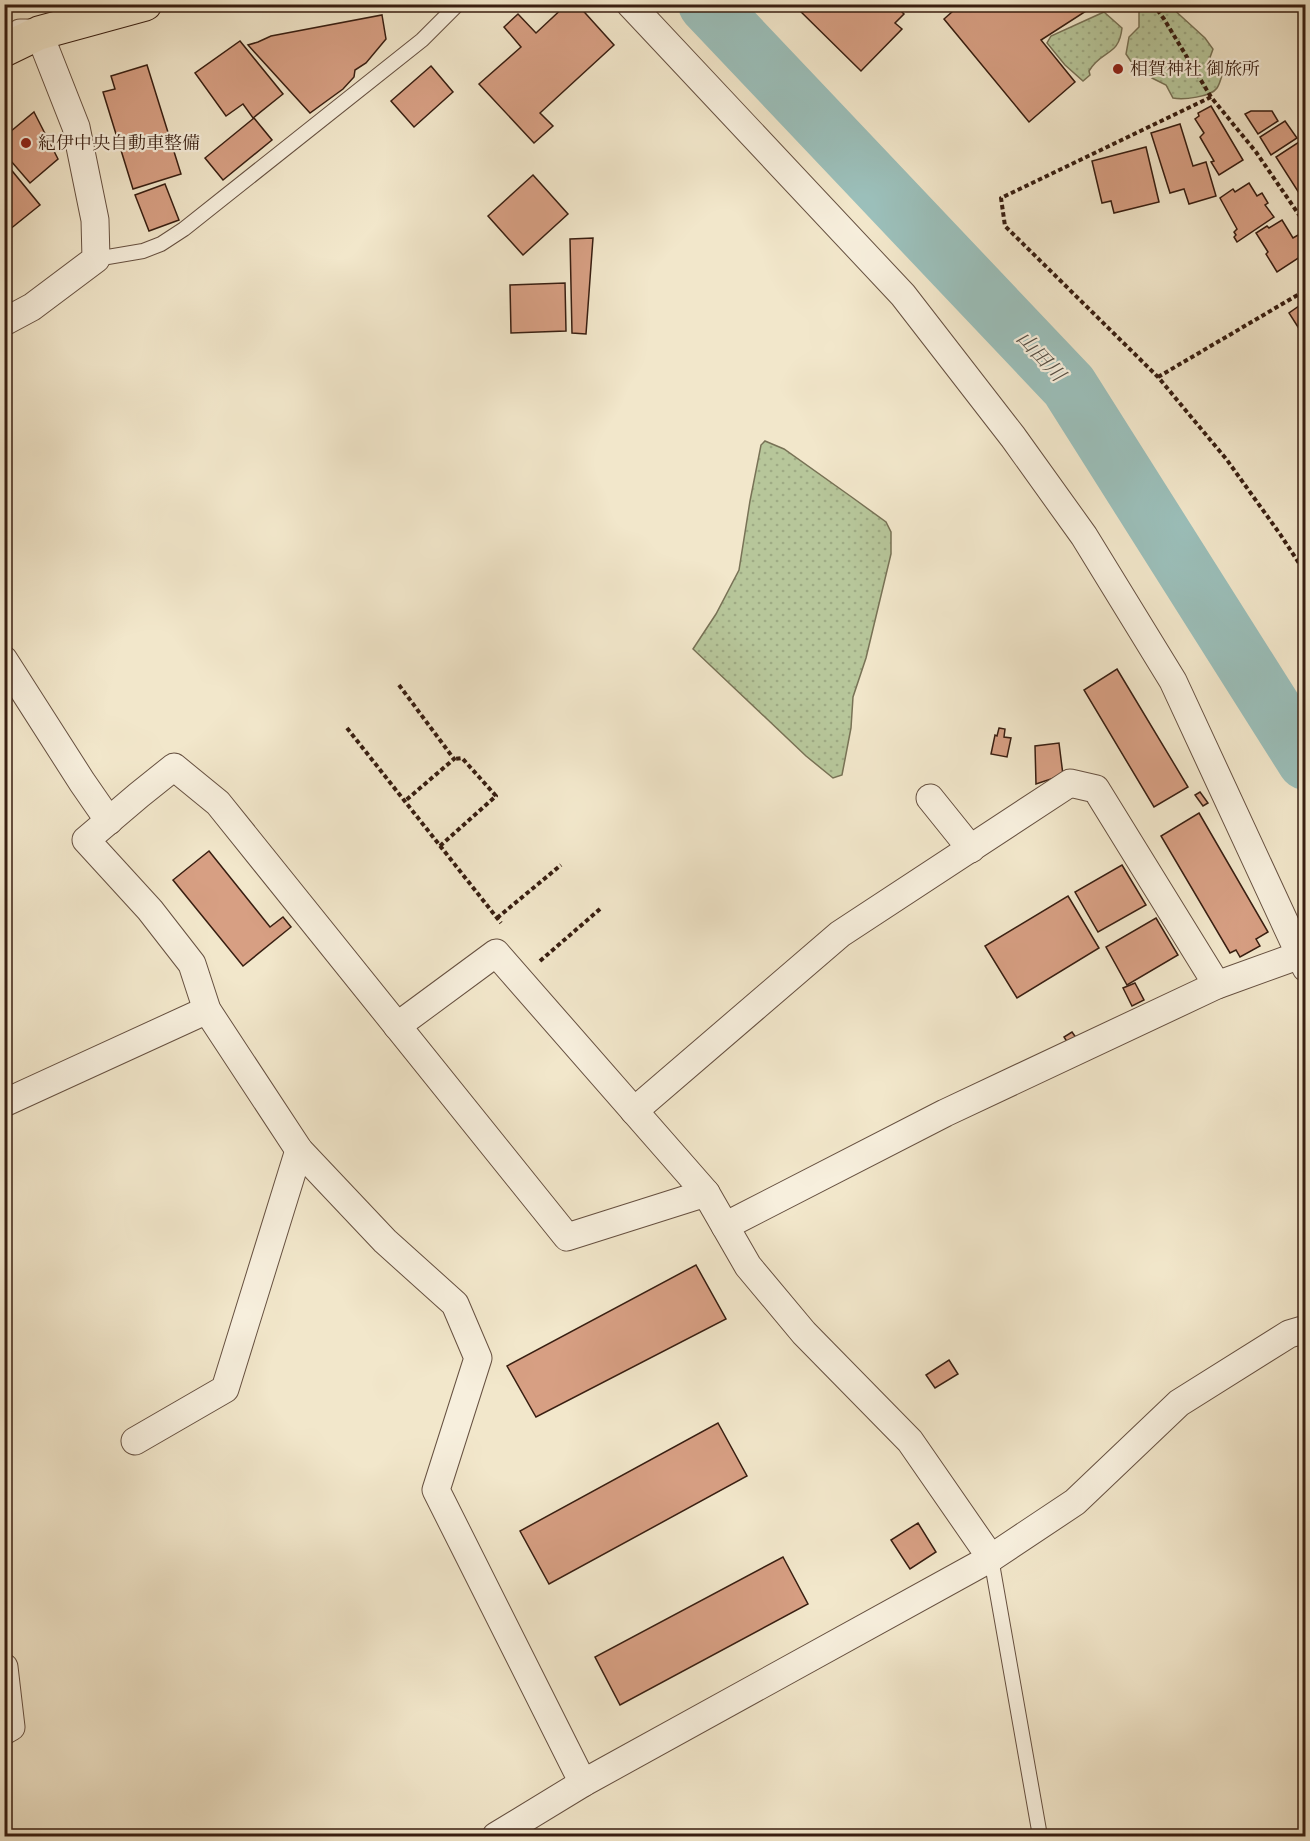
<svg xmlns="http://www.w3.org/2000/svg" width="1310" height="1841" viewBox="0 0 1310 1841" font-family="'Gentium Book Plus','Noto Serif JP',serif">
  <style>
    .grass { fill: url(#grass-dots); stroke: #787256; stroke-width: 1.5 }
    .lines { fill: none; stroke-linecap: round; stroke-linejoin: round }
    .river { stroke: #9bbfba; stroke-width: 58 }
    .building { fill: #d79f83; stroke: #381e11; stroke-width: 1.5 }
    .service-casing { stroke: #665040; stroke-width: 16 }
    .minor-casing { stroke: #665040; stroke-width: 29 }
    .trunk-casing { stroke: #381e11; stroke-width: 35 }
    .path { stroke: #381e11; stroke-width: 4; stroke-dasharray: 4.5 3; stroke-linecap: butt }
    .service { stroke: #f7efdd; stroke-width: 14 }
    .minor { stroke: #f7efdd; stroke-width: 27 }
    .trunk { stroke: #f2e7cb; stroke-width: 33 }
    .poi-dot { fill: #8f2418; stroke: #f7efdd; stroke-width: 2 }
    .labels { text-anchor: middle; stroke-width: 4.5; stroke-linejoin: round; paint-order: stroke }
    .poi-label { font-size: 18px; fill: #381e11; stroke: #f7efdd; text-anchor: start }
    .water-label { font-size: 20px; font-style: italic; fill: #564e44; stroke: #f7efdd }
  </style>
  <defs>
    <pattern id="grass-dots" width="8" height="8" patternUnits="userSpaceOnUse" patternTransform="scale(1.5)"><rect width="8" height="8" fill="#b7c69a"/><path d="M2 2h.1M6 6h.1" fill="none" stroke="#9eaa84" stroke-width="1.8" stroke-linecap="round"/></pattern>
  </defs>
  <rect width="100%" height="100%" fill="#f2e7cb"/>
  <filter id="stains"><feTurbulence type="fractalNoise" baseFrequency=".00333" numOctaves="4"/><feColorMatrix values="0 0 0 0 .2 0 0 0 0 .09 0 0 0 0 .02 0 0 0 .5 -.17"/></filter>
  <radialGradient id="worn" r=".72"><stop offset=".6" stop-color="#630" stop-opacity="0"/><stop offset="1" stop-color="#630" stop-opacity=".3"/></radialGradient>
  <!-- grass -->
  <g class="grass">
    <path d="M1139,5L1166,4L1170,6L1205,38L1213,49L1208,63L1219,65L1223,73C1221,77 1220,84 1217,88C1211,97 1183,100 1173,98L1166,85L1152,78L1132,63L1126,54L1129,37L1139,27Z"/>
    <path d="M1104,12L1122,28C1119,57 1102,49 1089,71L1090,75L1083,81L1065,65L1047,43L1051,36Z"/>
    <polygon points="765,441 784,449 853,498 886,522 891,532 891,554 866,658 853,697 851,728 842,775 833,778 806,756 693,649 716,614 739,570 750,501 761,445"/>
  </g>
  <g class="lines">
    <!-- river -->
    <polyline class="river" points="707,4 1069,386 1306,761"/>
  </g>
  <!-- building -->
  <g class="building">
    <polygon points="567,4 577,4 614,45 540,113 553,126 534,143 479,84 521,47 504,27 518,14 536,33"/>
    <polygon points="793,4 894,4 904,14 895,23 902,29 861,71"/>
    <polygon points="961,4 1097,4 1041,40 1075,82 1029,122 944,19"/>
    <polygon points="382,15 386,39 366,63 355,70 354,77 343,89 310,113 248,45 258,42 271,36"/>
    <polygon points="240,41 283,94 253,118 243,104 226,116 195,73"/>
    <polygon points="147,65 181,174 133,189 103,92 115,89 111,76"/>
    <polygon points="431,66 453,92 414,127 391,101"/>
    <polygon points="1211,106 1243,160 1219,175 1211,162 1214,161 1200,137 1204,133 1195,119 1199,116 1198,113"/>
    <polygon points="1251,111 1272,111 1278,121 1258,134 1245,114"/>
    <polygon points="34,112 58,159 30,183 4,153 4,137"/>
    <polygon points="254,118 272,140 223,180 205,158"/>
    <polygon points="1285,121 1297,138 1271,155 1260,137"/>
    <polygon points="1180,124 1193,166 1206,162 1216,196 1189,204 1184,189 1170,193 1151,133"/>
    <polygon points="1302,140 1306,147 1306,204 1276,157"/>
    <polygon points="1146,147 1159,202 1114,213 1111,201 1102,203 1092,161"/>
    <polygon points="4,161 40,205 4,234"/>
    <polygon points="533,175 568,214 523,255 488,216"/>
    <polygon points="1249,183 1257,196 1262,193 1268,203 1265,205 1274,217 1237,242 1234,237 1236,235 1234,232 1237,229 1220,198 1233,189 1235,192"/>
    <polygon points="165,184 179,220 149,231 135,195"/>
    <polygon points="1282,220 1293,238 1298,235 1306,248 1306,253 1277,272 1266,254 1268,252 1256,233 1267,226 1269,228"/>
    <polygon points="593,238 586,334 572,333 570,239"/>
    <polygon points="565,283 566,331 511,333 510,285"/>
    <polygon points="1299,306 1304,312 1306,311 1305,338 1289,313"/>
    <polygon points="1117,669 1188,787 1154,807 1084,690"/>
    <polygon points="999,728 1005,729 1004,737 1011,738 1007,757 991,754 995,735 997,736"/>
    <polygon points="1059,743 1063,775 1036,784 1035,746"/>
    <polygon points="1200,792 1208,803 1203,806 1195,795"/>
    <polygon points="1199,813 1268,932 1256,939 1260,946 1240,957 1236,950 1230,953 1161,836"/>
    <polygon points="209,851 270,927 283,917 291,927 243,966 173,880"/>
    <polygon points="1122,865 1146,905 1098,932 1075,892"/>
    <polygon points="1068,896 1099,948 1017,998 985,946"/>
    <polygon points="1156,918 1178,955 1127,985 1106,947"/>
    <polygon points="1135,983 1144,1000 1132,1006 1123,988"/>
    <polygon points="1072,1032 1077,1039 1069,1045 1064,1037"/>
    <polygon points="696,1265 726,1319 536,1417 507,1366"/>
    <polygon points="949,1360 958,1374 935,1388 926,1375"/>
    <polygon points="718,1423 747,1476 549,1584 520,1531"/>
    <polygon points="918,1523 936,1552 910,1569 891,1540"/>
    <polygon points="783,1557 808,1604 620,1705 595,1657"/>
  </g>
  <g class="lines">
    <defs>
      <g id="service">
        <polyline points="96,259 143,251 161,244 184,229 422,40 458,4"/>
        <polyline points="991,1558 1040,1836"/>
      </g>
      <g id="minor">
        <polyline points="630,4 903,295 1013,437 1084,536 1173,681 1306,968"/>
        <polyline points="4,322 32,307 96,259 95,220 76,127 39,33 20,33"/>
        <polyline points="4,660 82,782 109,821"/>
        <polyline points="930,798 971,849"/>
        <polyline points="397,1026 496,953 706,1193"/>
        <polyline points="4,1103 207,1010"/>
        <polyline points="634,1111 840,934 1070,783 1096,789 1217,985"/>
        <polyline points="725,1226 945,1113 1217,985 1300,955"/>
        <polyline points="135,1441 225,1389 299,1150"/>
        <polyline points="4,1667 11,1727 4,1731"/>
        <polyline points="583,1783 436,1490 478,1358 455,1304 385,1241 299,1150 207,1010 192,964 150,910 86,840 139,795 174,767 218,803 567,1237 706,1193 748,1266 804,1333 910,1441 991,1558"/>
        <polyline points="496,1836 583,1783 991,1558 1075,1502 1179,1403 1289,1334 1306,1329"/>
      </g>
      <polyline id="trunk" points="4,50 39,33 145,4"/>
    </defs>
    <!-- service casing -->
    <use href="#service" class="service-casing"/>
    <!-- minor casing -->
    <use href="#minor" class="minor-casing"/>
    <!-- trunk casing -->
    <use href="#trunk" class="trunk-casing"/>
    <!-- path -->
    <g class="path">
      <polyline points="1153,4 1164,19 1211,97 1256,152 1306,225"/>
      <polyline points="1211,97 1001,198 1005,226 1158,377 1227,460 1280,534 1306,574"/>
      <polyline points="1158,377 1306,290"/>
      <polyline points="399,685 454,759 405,801"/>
      <polyline points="347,728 501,923"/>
      <polyline points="440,846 496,796 462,758 454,759"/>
      <polyline points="497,918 561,865"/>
      <polyline points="540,961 600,909"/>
    </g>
    <!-- service -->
    <use href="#service" class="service"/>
    <!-- minor -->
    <use href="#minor" class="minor"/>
    <!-- trunk -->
    <use href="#trunk" class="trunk"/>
  </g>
  <!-- markers -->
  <g class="poi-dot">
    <circle cx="1118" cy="69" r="6"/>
    <circle cx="26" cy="143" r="6"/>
  </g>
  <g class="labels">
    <!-- poi labels -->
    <g class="poi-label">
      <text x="1130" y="75">相賀神社 御旅所</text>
      <text x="38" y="149">紀伊中央自動車整備</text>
    </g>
    <!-- water labels -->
    <g class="water-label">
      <text transform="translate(1041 356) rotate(47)" y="7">山田川</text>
    </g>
  </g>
  <!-- margin -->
  <rect width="1310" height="1841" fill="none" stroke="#f2e7cb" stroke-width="24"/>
  <rect x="6" y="6" width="1298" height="1829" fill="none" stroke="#381e11" stroke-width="3"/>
  <rect x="12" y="12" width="1286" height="1817" fill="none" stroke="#381e11" stroke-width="1.5"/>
  <rect width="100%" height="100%" filter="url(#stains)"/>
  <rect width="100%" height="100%" fill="url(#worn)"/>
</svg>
